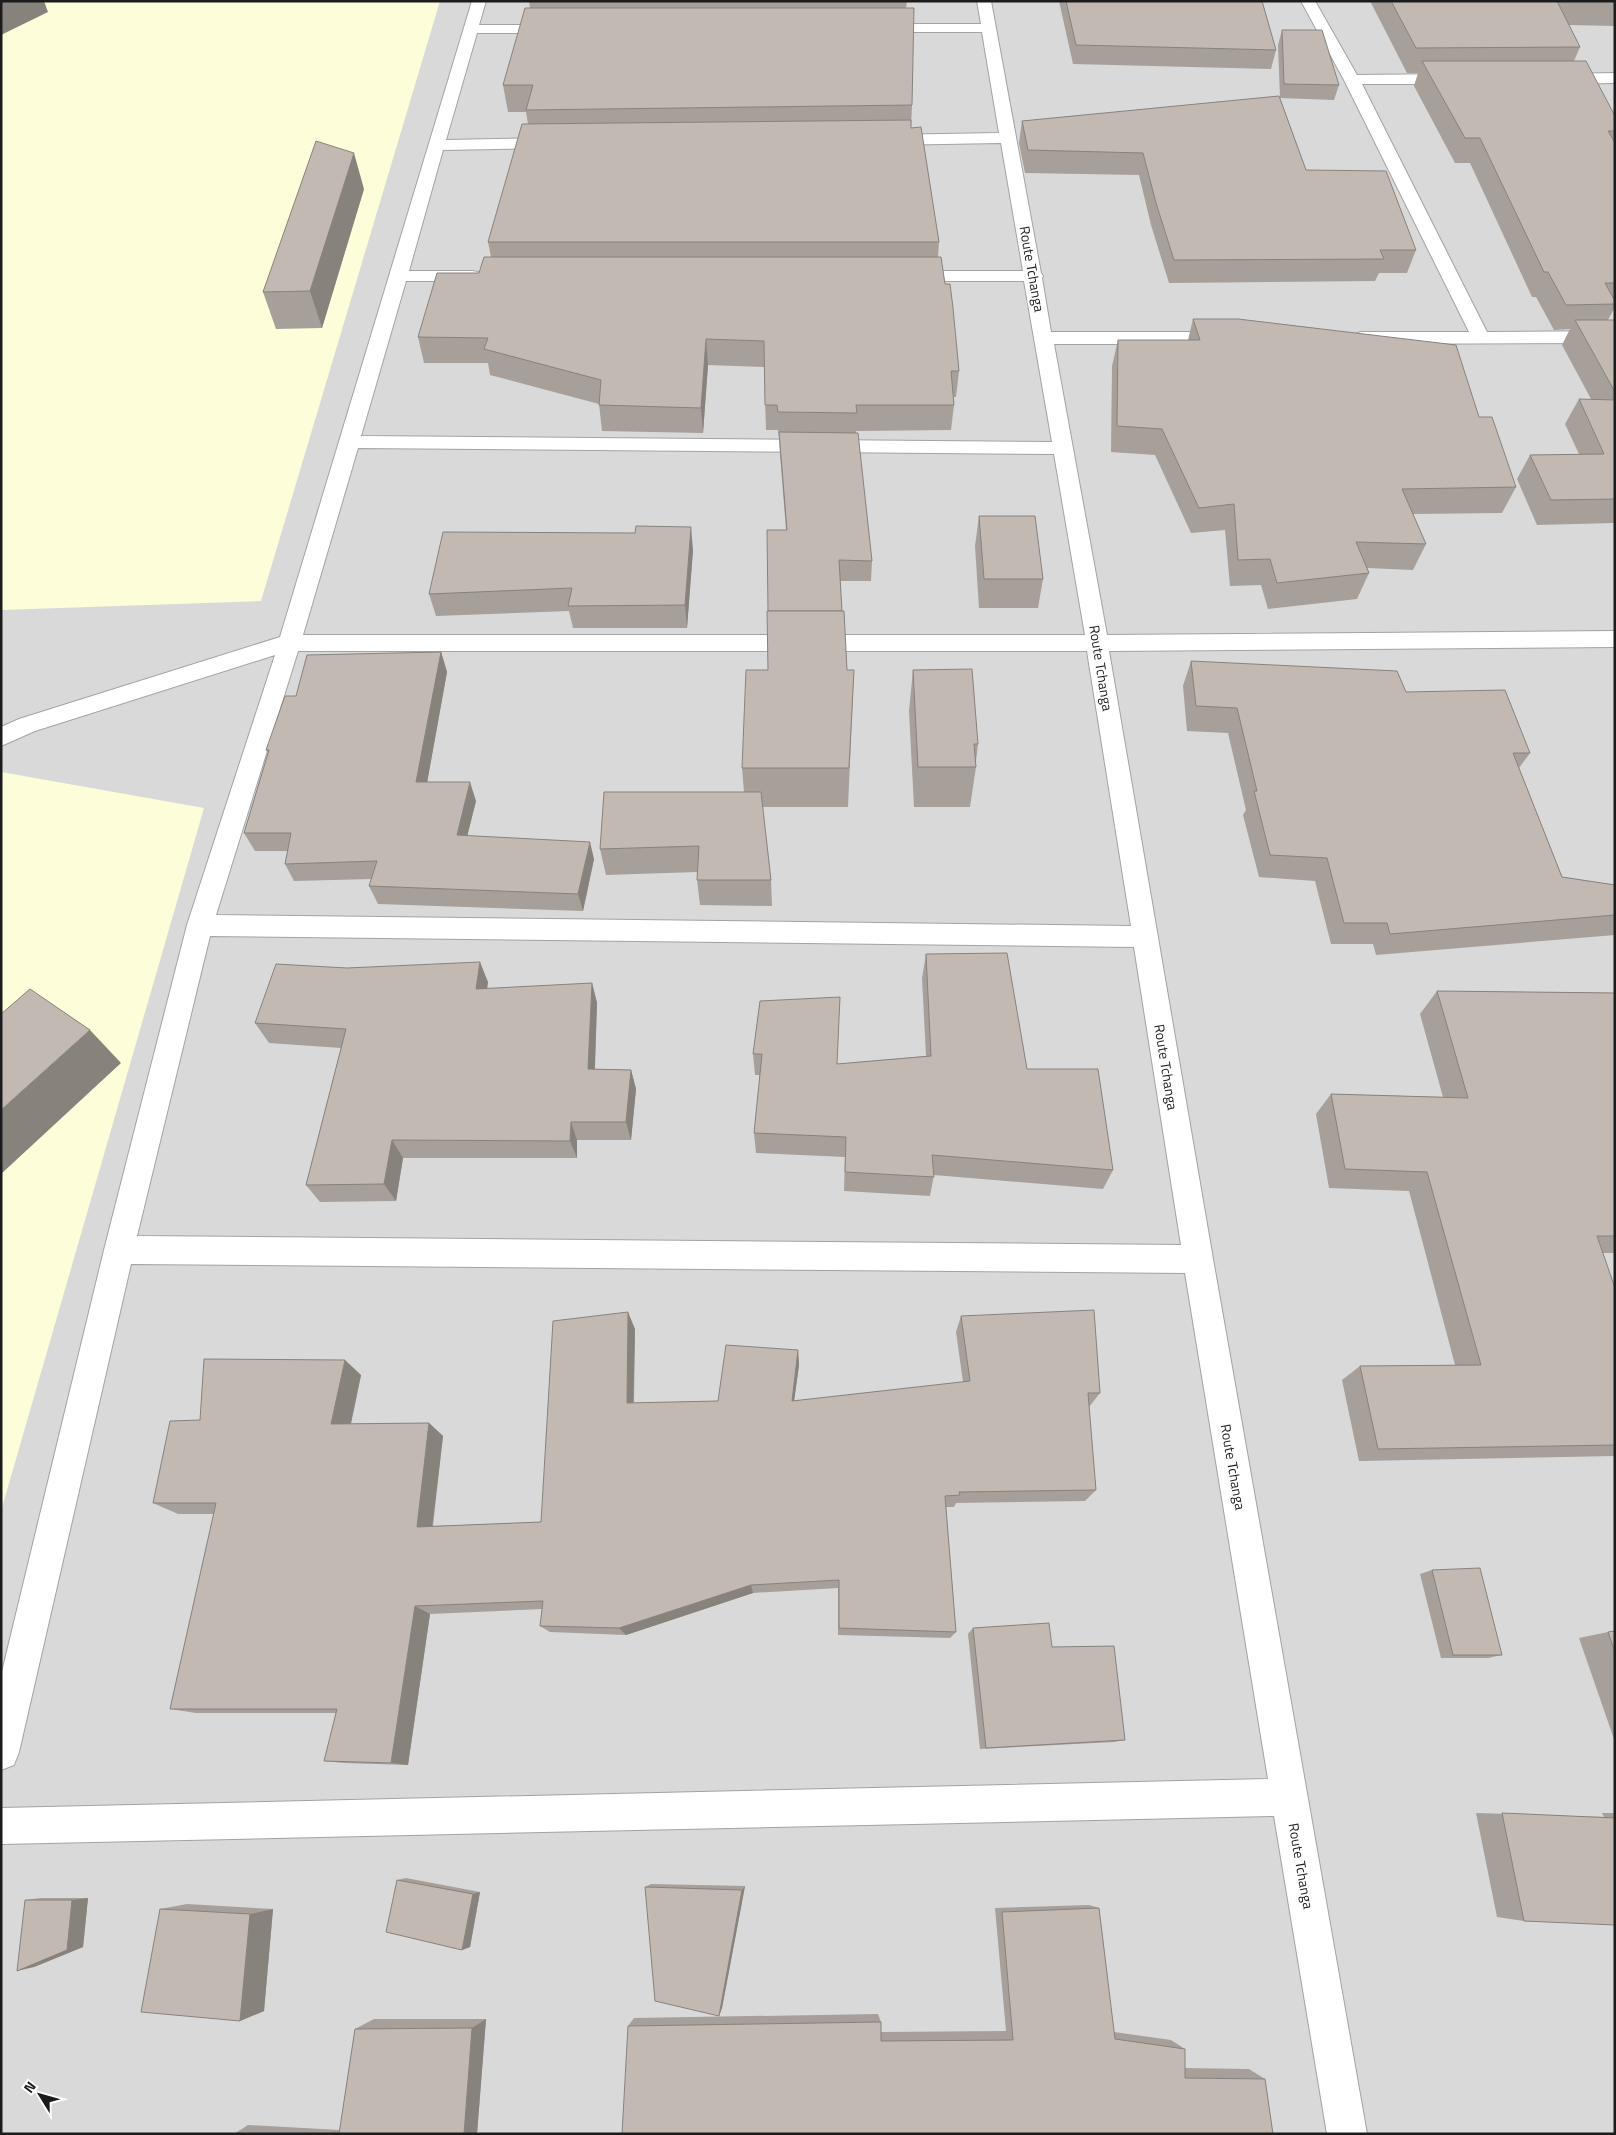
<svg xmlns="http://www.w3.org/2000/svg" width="1616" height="2135" viewBox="0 0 1616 2135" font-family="'Titillium Web',sans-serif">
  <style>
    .residential { fill: #dad9d9 }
    .education { fill: #fefdda }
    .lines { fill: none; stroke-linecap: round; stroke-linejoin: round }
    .street-casing { stroke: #a3a3a3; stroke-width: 2 }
    .street { fill: #fff; fill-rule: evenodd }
    .wall { fill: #a79f99 }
    .shaded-wall { fill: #88827d }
    .building { fill: #c2b9b2; stroke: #88827d }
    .labels { text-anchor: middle; stroke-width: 4; stroke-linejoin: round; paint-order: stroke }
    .street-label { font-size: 14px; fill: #1c1c1c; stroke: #fff }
  </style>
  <rect width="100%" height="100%" fill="#ede9e2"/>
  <!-- residential -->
  <rect class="residential" x="1" y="1" width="1614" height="2133"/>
  <!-- education -->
  <g class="education">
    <polygon points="1,1 440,1 261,601 1,610"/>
    <polygon points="1,772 204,808 1,1511"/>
  </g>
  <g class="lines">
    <defs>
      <g id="street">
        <path d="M472,1H486L479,25H557L562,26L564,29L562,32L557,33H477L446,140L553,138L559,140L561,143L559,146L553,148L443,150L409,271H472L478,272L481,276L478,280L472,281H406L361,436L1052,442L1024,281H908L902,280L899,276L902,272L908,271H1023L1001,143L886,145L880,143L878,140L880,137L886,135L999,133L982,32H877L872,31L870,28L872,25L877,24H981L977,1H991L1041,273L1043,276L1042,278L1051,332H1225L1231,334L1234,338L1231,342L1225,344H1054L1107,635L1615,631V647L1109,651L1213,1259L1367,2134H1327L1274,1816L1,1844V1808L1268,1779L1185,1273L131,1264L19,1752L14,1765L1,1770V1676L104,1250L187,925L275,655L35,731L1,746V727L19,719L280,637ZM358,448L1054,454L1085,635H303ZM298,651H1087L1131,926L216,915ZM210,936L1134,947L1181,1245L137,1236Z"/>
        <polygon points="1301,1 1315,1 1357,75 1453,74 1458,76 1461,79 1458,82 1453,84 1362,84 1487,332 1615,331 1615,343 1361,344 1355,342 1352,338 1355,334 1361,332 1469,332 1344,80"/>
        <polygon points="1615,73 1615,83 1559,84 1554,82 1551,79 1554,76 1559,74"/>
      </g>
    </defs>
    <!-- street casing -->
    <use href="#street" class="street-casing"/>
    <!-- street -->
    <use href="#street" class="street"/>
  </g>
  <!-- wall -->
  <g class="wall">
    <polygon points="529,1 907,1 906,8 912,105 911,128 939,242 938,257 959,371 956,397 953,397 954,405 951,430 856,431 872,561 871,581 840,581 842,611 847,670 854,670 848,807 762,807 771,880 772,906 700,905 697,880 697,872 606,875 600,849 744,792 742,768 768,670 786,530 780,454 779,438 778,430 766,430 764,367 708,365 703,433 602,431 599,404 490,375 488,363 424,363 418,337 479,273 491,257 488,242 528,124 526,112 508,112 503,85 530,8"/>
    <polygon points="1059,1 1262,1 1276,50 1271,69 1073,64"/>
    <polygon points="1370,1 1615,1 1615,26 1569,25 1580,47 1574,61 1615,116 1615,307 1608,320 1615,320 1614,523 1537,525 1517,479 1530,455 1579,454 1565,424 1579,399 1591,399 1562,345 1570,329 1554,330 1536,297 1532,297 1470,163 1455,163 1414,86 1418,73 1407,73"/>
    <polygon points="1282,30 1339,85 1334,100 1280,98 1306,170 1416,250 1407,273 1379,273 1375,281 1169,283 1151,225 1139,175 1025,173 1019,143 1022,121 1280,98 1278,45"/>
    <polygon points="364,189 322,328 276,329 263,292"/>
    <polygon points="1193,319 1479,417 1516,487 1502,513 1413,514 1426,544 1413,570 1367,568 1369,573 1357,599 1268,609 1261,585 1230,586 1225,530 1191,533 1155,455 1111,452 1112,366 1118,340 1188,340"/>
    <polygon points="979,516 1043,579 1038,608 979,608 975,546"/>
    <polygon points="693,550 687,628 573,628 569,611 436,616 429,594"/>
    <polygon points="441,652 447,672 427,782 476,801 467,836 594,859 583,911 378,904 369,886 372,879 294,881 285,864 288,851 255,851 244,833 268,753 266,750 296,696"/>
    <polygon points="1191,661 1406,692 1530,753 1519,768 1562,877 1615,885 1615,935 1376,955 1373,944 1331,944 1315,881 1259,877 1243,815 1246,810 1228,733 1187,731 1183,686"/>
    <polygon points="913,670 978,744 976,761 976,767 970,807 914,807 909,711"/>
    <polygon points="926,954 1027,1069 1113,1170 1103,1189 934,1175 930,1196 844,1191 845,1157 756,1153 754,1133 760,1075 755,1075 753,1054 760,1001 837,1064 926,1056 922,978"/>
    <polygon points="488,982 487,989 592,983 597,1003 595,1069 631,1070 636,1089 631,1140 577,1140 577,1158 403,1158 396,1201 320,1202 306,1185 341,1048 269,1043 255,1023"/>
    <polygon points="1437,991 1615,993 1615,1253 1603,1253 1615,1288 1615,1456 1359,1461 1342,1380 1360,1366 1455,1365 1409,1191 1329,1188 1316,1114 1331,1094 1443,1097 1420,1014"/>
    <polygon points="961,1316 1100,1393 1089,1407 1096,1490 1085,1501 956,1503 954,1507 946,1507 956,1632 950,1638 838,1635 838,1588 753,1593 626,1635 550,1632 540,1626 542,1609 430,1614 408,1765 344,1763 324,1761 336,1713 196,1713 170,1709 214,1514 178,1514 153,1503 200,1420 361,1375 351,1424 429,1423 443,1436 433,1526 541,1522 635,1329 634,1403 718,1401 798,1350 799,1365 794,1401 963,1382 956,1332"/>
    <polygon points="1432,1570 1502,1655 1488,1658 1441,1658 1420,1574"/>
    <polygon points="973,1628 1052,1647 1125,1740 1114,1742 980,1749 968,1634"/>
    <polygon points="1615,1631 1615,1742 1579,1638 1608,1632"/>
    <polygon points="1476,1813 1604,1817 1602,1813 1615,1813 1615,1925 1524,1921 1497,1917"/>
    <polygon points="406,1878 480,1892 470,1947 462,1950 397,1880"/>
    <polygon points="651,1884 745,1886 722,2008 719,2016 645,1887"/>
    <polygon points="41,1898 88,1898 83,1947 34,1967 25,1900"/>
    <polygon points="187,1904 273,1909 264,2011 240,2021 160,1909"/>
    <polygon points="1089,1905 1099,1908 1114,2032 1171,2040 1185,2049 1185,2068 1249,2069 1265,2079 1273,2134 628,2026 634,2018 878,2014 881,2022 881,2032 1006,2031 995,1908"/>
    <polygon points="374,2019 486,2019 477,2134 234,2134 248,2125 340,2130 355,2029"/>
  </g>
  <!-- shaded-wall -->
  <g class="shaded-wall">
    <polygon points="1,1 44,1 48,12 1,35"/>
    <polygon points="354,153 364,189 322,328 310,291"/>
    <polygon points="706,339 708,365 703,433 701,408"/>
    <polygon points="691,527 693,550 687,628 685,605"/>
    <polygon points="441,652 447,672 424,800 416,782"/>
    <polygon points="470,782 476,801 463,853 457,835"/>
    <polygon points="590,842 594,859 583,911 578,894"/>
    <polygon points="480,962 488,982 484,1009 476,989"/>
    <polygon points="592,983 597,1003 594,1088 588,1069"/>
    <polygon points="90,1030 121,1063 1,1174 1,1110"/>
    <polygon points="631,1070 636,1089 631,1140 626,1122"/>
    <polygon points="571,1122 577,1140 577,1158 570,1141"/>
    <polygon points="392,1140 403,1158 396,1201 384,1184"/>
    <polygon points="628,1312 635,1329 633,1417 627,1403"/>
    <polygon points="798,1350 799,1365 792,1416 792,1401"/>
    <polygon points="345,1360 361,1375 348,1437 331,1424"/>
    <polygon points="429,1423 443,1436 431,1537 417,1527"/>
    <polygon points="751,1585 753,1593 626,1635 619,1628"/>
    <polygon points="415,1606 430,1614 408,1765 391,1763"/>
    <polygon points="745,1886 722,2008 719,2016 742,1890"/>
    <polygon points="480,1892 470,1947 462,1950 473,1894"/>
    <polygon points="88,1898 83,1947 34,1967 17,1971 72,1900"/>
    <polygon points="273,1909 264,2011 240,2021 250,1914"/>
    <polygon points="486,2019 477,2134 464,2134 472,2028"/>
  </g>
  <!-- building -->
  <g class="building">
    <polygon points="1066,1 1262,1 1276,50 1076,45"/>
    <polygon points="1391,1 1557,1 1580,47 1416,48"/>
    <polygon points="525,8 914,8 912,105 526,110 533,85 503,85"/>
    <polygon points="1282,30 1322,30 1339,85 1284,84"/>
    <polygon points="1422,61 1586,61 1615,116 1615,131 1608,131 1615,143 1615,283 1605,283 1615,301 1615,304 1566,305 1548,272 1544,272 1480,138 1465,138"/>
    <polygon points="1279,96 1306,170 1386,171 1416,250 1380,250 1384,259 1174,260 1156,203 1143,153 1028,150 1022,121"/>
    <polygon points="911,120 911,128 921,127 939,242 488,242 522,124"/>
    <polygon points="316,141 354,153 310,291 263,292"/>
    <polygon points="484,257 941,257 945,284 950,284 953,308 959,371 951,371 954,405 856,405 857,413 778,412 777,405 765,405 764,341 706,339 701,408 599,405 601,380 484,349 488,338 418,337 437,273 479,273"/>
    <polygon points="1193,319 1238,319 1456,345 1479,417 1492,417 1516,487 1402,489 1426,544 1356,542 1369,573 1277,583 1270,559 1238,560 1234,504 1199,508 1162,429 1117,426 1118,340 1200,340"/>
    <polygon points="1575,320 1615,320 1615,392"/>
    <polygon points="1579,399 1615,400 1615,499 1551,500 1530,455 1604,454"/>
    <polygon points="779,432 858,433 872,561 839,560 842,611 768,611 767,530 787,530"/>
    <polygon points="979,516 1035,516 1043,579 984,579"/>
    <polygon points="636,526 691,527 685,605 568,606 572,588 429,594 443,532 635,533"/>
    <polygon points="767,611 844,611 847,670 854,670 849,768 742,768 746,670 768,670"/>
    <polygon points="441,652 416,782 470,782 457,835 590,842 578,894 369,886 377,861 285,864 291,833 244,833 269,750 266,750 285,696 296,696 307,655"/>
    <polygon points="1191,661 1397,671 1406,692 1505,690 1530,753 1513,753 1562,877 1615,885 1615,915 1390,934 1387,923 1344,923 1327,858 1270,855 1254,791 1257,791 1237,708 1196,706"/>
    <polygon points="972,669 978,744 974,744 976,767 918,767 913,670"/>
    <polygon points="604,792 761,792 771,880 697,880 699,846 600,849"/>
    <polygon points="1007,953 1027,1069 1098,1069 1113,1170 932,1155 934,1177 845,1172 846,1137 754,1133 762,1054 753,1054 760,1001 840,997 837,1064 931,1056 926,954"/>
    <polygon points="480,962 476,989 592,983 588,1069 631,1070 626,1122 571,1122 570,1141 392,1140 384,1184 306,1185 346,1029 255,1023 276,964 347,968"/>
    <polygon points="30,989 90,1030 1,1110 1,1014"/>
    <polygon points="1437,991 1615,993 1615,1236 1597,1236 1615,1288 1615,1445 1378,1449 1360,1366 1481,1365 1427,1172 1345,1169 1331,1094 1468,1098"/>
    <polygon points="1094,1310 1100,1393 1088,1393 1096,1490 959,1492 960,1495 945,1496 956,1632 839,1628 839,1580 751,1585 619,1628 540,1626 543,1601 415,1606 391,1763 324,1761 337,1709 170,1709 216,1503 153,1503 170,1421 200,1420 204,1359 345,1360 331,1424 429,1423 417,1527 541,1522 553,1321 628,1312 627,1403 718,1401 726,1345 798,1350 792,1401 970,1381 961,1316"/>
    <polygon points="1480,1568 1502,1655 1453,1655 1432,1570"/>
    <polygon points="1049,1623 1052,1647 1114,1646 1125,1740 986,1748 973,1628"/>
    <polygon points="1615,1631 1615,1652 1608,1632"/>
    <polygon points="1502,1813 1615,1818 1615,1925 1524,1921"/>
    <polygon points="397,1880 473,1894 462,1950 386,1932"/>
    <polygon points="645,1887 742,1890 719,2016 655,2001"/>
    <polygon points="25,1900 72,1900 67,1950 17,1971"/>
    <polygon points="1099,1908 1115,2039 1185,2049 1185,2078 1265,2079 1273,2134 622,2134 628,2026 881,2022 881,2041 1013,2040 1002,1912"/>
    <polygon points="160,1909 250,1914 240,2021 141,2012"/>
    <polygon points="472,2028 464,2134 339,2134 355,2029"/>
  </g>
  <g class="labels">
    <!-- street labels -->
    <g class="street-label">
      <text transform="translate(1032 269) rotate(80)" y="5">Route Tchanga</text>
      <text transform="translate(1101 668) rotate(81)" y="5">Route Tchanga</text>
      <text transform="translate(1166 1067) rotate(81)" y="5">Route Tchanga</text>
      <text transform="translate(1233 1467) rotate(80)" y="5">Route Tchanga</text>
      <text transform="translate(1301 1866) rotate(80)" y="5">Route Tchanga</text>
    </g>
  </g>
  <!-- border -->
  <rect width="1616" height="2135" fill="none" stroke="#1c1c1c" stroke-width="5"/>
  <!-- north arrow -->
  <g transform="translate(40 2095) rotate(307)" stroke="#ffffff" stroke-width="4" paint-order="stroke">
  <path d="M0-4L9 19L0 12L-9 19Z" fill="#1c1c1c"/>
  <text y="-8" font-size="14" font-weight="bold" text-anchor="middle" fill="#1c1c1c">N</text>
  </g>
</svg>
